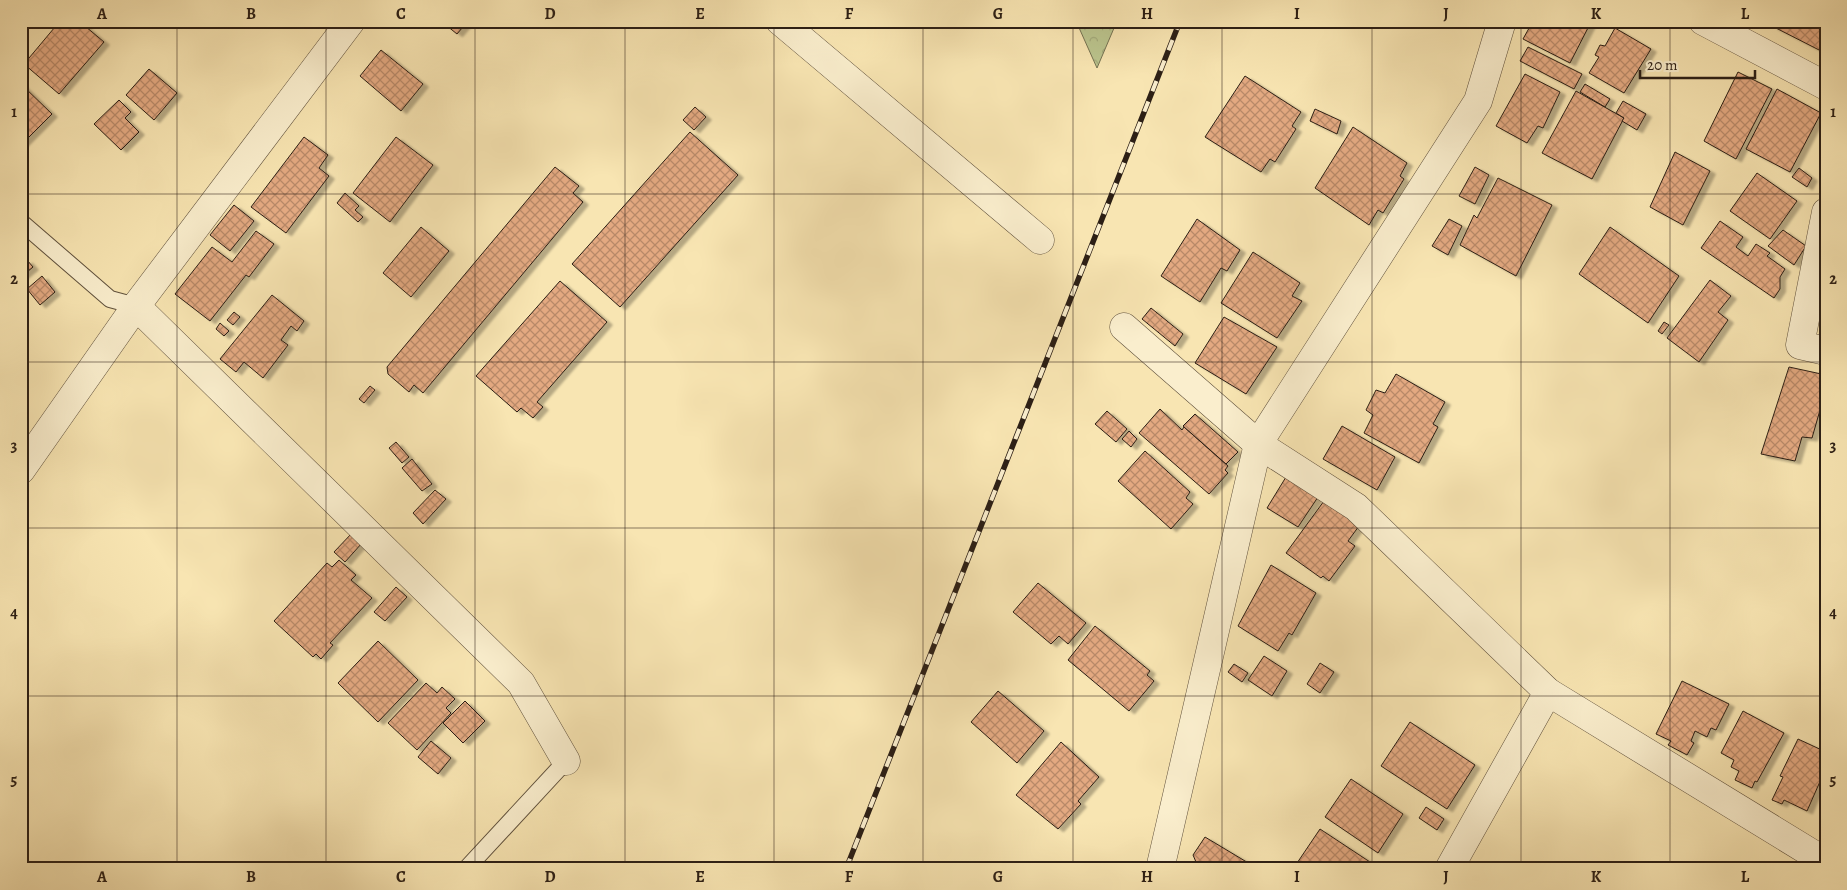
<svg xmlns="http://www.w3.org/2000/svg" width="1847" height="890" viewBox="0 0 1847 890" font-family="Alegreya,serif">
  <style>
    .forest { fill: url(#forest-crowns); stroke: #747252 }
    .building { fill: url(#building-cross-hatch); stroke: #2c1f15; filter: url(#shadow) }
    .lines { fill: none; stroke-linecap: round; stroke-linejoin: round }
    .lane-casing { stroke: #5f503c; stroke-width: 18 }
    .street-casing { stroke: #5f503c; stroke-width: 29 }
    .lane { stroke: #faeecd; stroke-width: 16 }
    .street { stroke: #faeecd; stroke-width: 28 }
    .rail-casing { stroke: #2c1f15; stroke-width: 5.5 }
    .rail { stroke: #faeecd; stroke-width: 4; stroke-dasharray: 11; stroke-linecap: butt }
    .grid { fill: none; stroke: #2c1f15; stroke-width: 1; stroke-opacity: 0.55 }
    .neatline { fill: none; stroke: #2c1f15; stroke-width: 2 }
    .grid-label { font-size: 16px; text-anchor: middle; font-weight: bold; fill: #2c1f15 }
  </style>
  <defs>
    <pattern id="forest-crowns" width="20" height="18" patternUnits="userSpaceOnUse" patternTransform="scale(1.25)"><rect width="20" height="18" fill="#bbc58e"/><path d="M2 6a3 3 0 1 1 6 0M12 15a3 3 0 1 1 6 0" fill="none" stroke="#a1a97a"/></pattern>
    <pattern id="building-cross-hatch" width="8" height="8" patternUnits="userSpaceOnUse" patternTransform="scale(1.25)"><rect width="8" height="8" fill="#e3a981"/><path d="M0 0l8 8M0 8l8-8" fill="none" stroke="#b88968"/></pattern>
    <filter id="shadow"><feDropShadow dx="5.5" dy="3" stdDeviation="1" flood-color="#0004"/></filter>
  </defs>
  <rect width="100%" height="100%" fill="#f8e5b2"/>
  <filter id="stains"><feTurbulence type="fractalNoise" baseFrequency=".004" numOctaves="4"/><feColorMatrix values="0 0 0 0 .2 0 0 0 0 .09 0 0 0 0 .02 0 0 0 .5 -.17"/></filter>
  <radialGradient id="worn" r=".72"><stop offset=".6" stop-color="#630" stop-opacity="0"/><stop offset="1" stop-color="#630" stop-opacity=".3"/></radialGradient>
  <!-- forest -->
  <polygon class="forest" points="1076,21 1117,21 1097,68"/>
  <!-- building -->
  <g class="building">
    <polygon points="60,21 79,21 104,42 59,94 24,64"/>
    <polygon points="441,21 468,21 457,34"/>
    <polygon points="1533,21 1591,21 1591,22 1570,63 1523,39"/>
    <polygon points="1774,21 1826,21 1826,46 1823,52 1772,26"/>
    <polygon points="1615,28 1651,49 1624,93 1589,73 1599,57 1595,55 1600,45 1605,46"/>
    <polygon points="1528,47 1582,74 1574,89 1520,61"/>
    <polygon points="381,50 423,84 401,111 360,76"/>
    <polygon points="149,69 177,93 154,120 126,95"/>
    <polygon points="1738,72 1772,89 1736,159 1704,141"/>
    <polygon points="1525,74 1560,92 1543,128 1538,126 1527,143 1496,126"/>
    <polygon points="1245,76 1301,112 1292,126 1296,129 1275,162 1270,159 1261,172 1205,137"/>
    <polygon points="21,84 52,114 21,145"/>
    <polygon points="1585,84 1610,99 1605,107 1580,92"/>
    <polygon points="1777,89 1821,113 1790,172 1746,149"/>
    <polygon points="1576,91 1624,118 1592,179 1542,153"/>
    <polygon points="119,100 131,112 125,118 139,132 121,150 94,124"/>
    <polygon points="1623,101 1646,114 1637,130 1622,121 1624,118 1616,113"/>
    <polygon points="695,107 706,117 694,130 683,120"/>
    <polygon points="1315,109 1341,121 1337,134 1310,121"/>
    <polygon points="1353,127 1407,163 1400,176 1404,179 1383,213 1378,210 1369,225 1315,188"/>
    <polygon points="690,132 738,175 620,307 572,264"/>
    <polygon points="304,137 328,155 319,168 329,176 286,233 251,207"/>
    <polygon points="396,137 433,165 390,222 353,193"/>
    <polygon points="1675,152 1710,171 1683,225 1650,207"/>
    <polygon points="555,167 579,186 573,193 583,202 423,393 414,385 409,392 388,374 387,367"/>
    <polygon points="1475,167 1489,175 1475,204 1459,196"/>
    <polygon points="1799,168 1812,178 1807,187 1792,177"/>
    <polygon points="1757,173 1797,201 1770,239 1730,211"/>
    <polygon points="1498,178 1552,205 1516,276 1460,245 1474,215 1477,218"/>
    <polygon points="345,193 359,206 355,210 363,217 358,222 337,203"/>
    <polygon points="234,205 254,221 230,251 210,235"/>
    <polygon points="1197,219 1240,250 1227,271 1221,268 1200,302 1161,276"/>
    <polygon points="1449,219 1462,226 1448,255 1432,246"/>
    <polygon points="1720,221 1743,237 1736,247 1748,256 1756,244 1770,253 1767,256 1785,269 1780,277 1780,289 1774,298 1701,248"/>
    <polygon points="421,227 449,251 411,297 383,273"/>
    <polygon points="1610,227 1679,276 1648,323 1579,274"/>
    <polygon points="1783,230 1806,246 1794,265 1768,246"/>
    <polygon points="256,231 274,244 249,277 246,275 210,321 175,294 212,247 232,262"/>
    <polygon points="1253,252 1300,283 1292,296 1302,301 1277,338 1221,303"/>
    <polygon points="27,260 33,267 21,277 21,265"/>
    <polygon points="42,276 55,292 40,305 27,289"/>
    <polygon points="1710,280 1731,296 1718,312 1728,320 1699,362 1667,338"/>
    <polygon points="560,281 607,322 537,402 543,407 533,418 521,408 517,412 476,376"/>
    <polygon points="272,295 304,321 297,331 291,326 281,340 288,345 263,378 244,362 236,372 220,359"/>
    <polygon points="1151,308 1183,334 1175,346 1142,319"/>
    <polygon points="234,312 240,317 233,325 227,320"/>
    <polygon points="1224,317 1277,347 1246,394 1195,363"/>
    <polygon points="1664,322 1669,325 1662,334 1658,331"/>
    <polygon points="220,323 229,331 224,336 216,329"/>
    <polygon points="1789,367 1826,375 1825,411 1820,410 1812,438 1802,437 1795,461 1761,454"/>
    <polygon points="1396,374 1445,402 1433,424 1438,427 1419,463 1364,433 1373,415 1366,410 1376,390 1385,393"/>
    <polygon points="370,386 375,390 364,403 359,399"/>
    <polygon points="1160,409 1182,430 1184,427 1228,466 1225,470 1228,473 1209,494 1139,433"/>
    <polygon points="1107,411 1127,429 1116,442 1095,424"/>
    <polygon points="1195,414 1238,452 1226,464 1183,426"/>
    <polygon points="1342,426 1395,457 1377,490 1323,459"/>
    <polygon points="1129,431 1137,439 1131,447 1122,439"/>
    <polygon points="396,442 409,457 402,463 389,448"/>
    <polygon points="1145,451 1190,492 1186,498 1193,504 1171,529 1118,481"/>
    <polygon points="412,459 432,484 422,491 402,468"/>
    <polygon points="1286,477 1318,497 1298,527 1267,508"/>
    <polygon points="435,490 446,499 423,524 413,513"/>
    <polygon points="1324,501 1359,526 1348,541 1355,546 1329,581 1323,576 1321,578 1286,553"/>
    <polygon points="352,533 362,543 345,562 334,552"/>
    <polygon points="339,560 356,575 351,580 372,598 330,643 333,645 321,659 316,654 313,657 274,621 327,563 332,567"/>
    <polygon points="1271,565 1316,593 1292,635 1289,633 1278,651 1238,626"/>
    <polygon points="1038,583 1086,623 1068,644 1059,636 1051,644 1013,612"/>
    <polygon points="396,587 407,597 385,621 374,612"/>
    <polygon points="1095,626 1150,671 1147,675 1154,681 1129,711 1068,660"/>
    <polygon points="378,641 418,680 378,722 338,683"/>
    <polygon points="1264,656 1287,671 1272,696 1248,680"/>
    <polygon points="1320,663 1334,672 1320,693 1307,684"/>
    <polygon points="1234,664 1248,673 1242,682 1228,672"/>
    <polygon points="1682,681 1729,704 1716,730 1711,728 1707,737 1695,731 1691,741 1694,743 1687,755 1668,745 1671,741 1656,734"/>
    <polygon points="426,683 437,693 442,687 455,699 446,708 451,713 417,750 388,723"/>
    <polygon points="998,691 1044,731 1017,763 971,722"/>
    <polygon points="465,701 485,721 463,743 443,723"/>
    <polygon points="1743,711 1784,733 1757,782 1755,781 1752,788 1735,780 1739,771 1731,767 1734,760 1721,753"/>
    <polygon points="1410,722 1475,765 1447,809 1381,766"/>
    <polygon points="1798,739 1826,752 1826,779 1822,777 1807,811 1784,800 1782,804 1772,800 1783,777 1780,776"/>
    <polygon points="431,741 451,758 438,774 418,757"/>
    <polygon points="1061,742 1099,777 1078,801 1081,804 1058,829 1016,795"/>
    <polygon points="1351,779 1403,814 1378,853 1325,817"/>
    <polygon points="1426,807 1444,819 1437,830 1419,818"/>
    <polygon points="1320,829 1370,862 1365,869 1293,869"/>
    <polygon points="1205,837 1250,864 1247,869 1192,869 1196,862 1193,855"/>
  </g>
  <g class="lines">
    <defs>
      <g id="lane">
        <polyline points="21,222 110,299 136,306"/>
        <polyline points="466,869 566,761"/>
      </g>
      <g id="street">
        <polyline points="780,21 1040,240"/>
        <polyline points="1703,21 1826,86"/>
        <polyline points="1826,212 1800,345 1826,351"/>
        <polyline points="136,306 521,683 566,761"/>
        <polyline points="1124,327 1258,444 1356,507 1548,692"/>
        <polyline points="21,470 136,306 351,21"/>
        <polyline points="1160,869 1258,444 1478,101 1502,21"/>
        <polyline points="1449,869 1548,692 1826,862"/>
      </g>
    </defs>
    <!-- lane casing -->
    <use href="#lane" class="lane-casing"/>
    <!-- street casing -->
    <use href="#street" class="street-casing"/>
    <!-- lane -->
    <use href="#lane" class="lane"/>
    <!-- street -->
    <use href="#street" class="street"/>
    <defs>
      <polyline id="rail" points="846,869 1180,21"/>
    </defs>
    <!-- rail casing -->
    <use href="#rail" class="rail-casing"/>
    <!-- rail -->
    <use href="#rail" class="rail"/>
  </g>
  <!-- grid -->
  <path class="grid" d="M177,21V869M326,21V869M475,21V869M625,21V869M774,21V869M923,21V869M1073,21V869M1222,21V869M1372,21V869M1521,21V869M1670,21V869M21,194H1826M21,362H1826M21,528H1826M21,696H1826"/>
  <!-- margin -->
  <rect width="1847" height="890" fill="none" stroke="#f8e5b2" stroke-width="55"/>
  <!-- scale -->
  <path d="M1640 70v8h115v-8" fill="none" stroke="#2c1f15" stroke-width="2.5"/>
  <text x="1647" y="70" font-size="15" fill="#2c1f15" stroke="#faeecd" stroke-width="4" paint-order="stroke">20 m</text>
  <rect x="28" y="28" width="1792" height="834" class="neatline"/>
  <g class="grid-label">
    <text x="102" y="19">A</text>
    <text x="251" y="19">B</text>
    <text x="401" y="19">C</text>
    <text x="550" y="19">D</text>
    <text x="700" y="19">E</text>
    <text x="849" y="19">F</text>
    <text x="998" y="19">G</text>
    <text x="1147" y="19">H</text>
    <text x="1297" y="19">I</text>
    <text x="1446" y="19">J</text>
    <text x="1596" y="19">K</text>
    <text x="1745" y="19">L</text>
    <text x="14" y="117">1</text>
    <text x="1833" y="117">1</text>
    <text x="14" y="284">2</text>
    <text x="1833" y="284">2</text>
    <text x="14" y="451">3</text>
    <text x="1833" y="451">3</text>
    <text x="14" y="618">4</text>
    <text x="1833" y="618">4</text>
    <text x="14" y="785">5</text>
    <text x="1833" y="785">5</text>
    <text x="102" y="882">A</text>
    <text x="251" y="882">B</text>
    <text x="401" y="882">C</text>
    <text x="550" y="882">D</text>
    <text x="700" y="882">E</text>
    <text x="849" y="882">F</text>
    <text x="998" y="882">G</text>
    <text x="1147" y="882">H</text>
    <text x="1297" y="882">I</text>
    <text x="1446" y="882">J</text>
    <text x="1596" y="882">K</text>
    <text x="1745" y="882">L</text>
  </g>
  <rect width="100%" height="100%" filter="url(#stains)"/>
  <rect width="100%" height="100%" fill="url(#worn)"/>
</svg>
